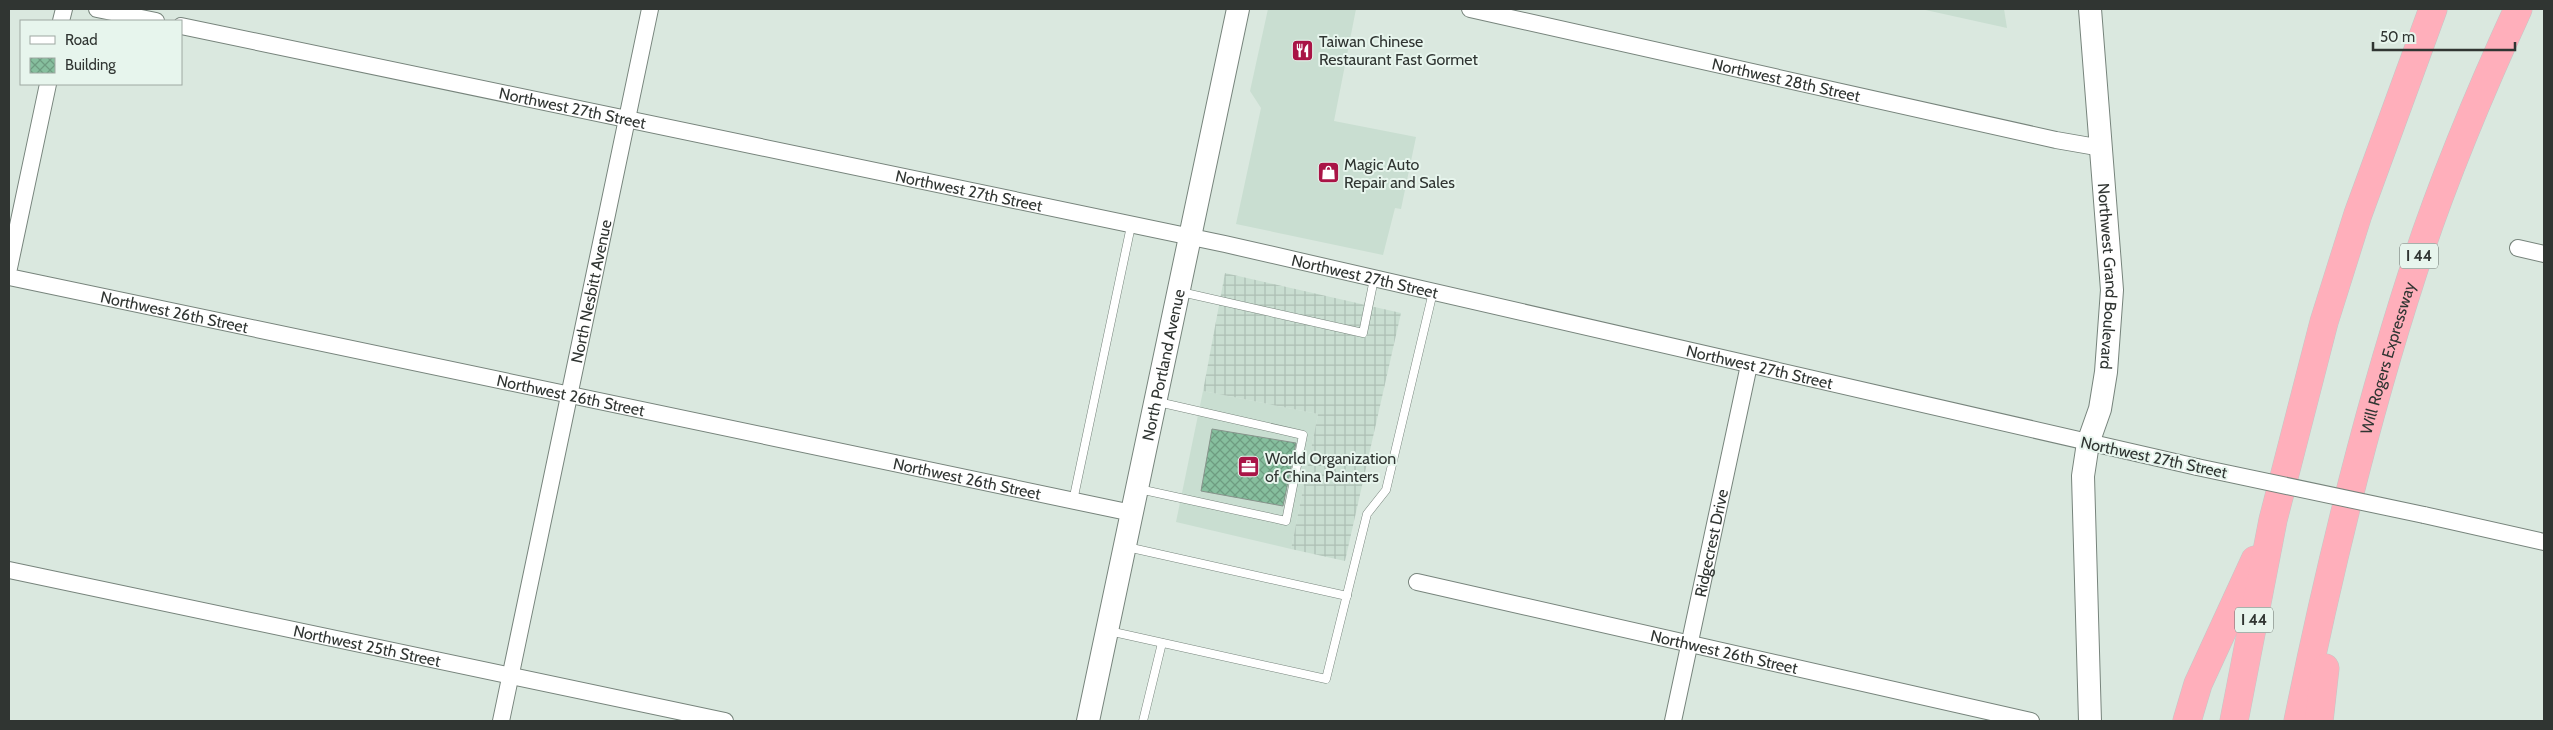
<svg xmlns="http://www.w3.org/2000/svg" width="2553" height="730" viewBox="0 0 2553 730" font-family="Cabin,sans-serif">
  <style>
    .built { fill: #c9ded1 }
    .industrial { fill: url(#industrial-grid) }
    .building { fill: url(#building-cross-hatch); stroke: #86938b }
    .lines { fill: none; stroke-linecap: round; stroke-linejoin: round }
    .lane-casing { stroke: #77847c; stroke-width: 9 }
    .street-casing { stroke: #77847c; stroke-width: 18 }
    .secondary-casing { stroke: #77847c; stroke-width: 24 }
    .highway-casing { stroke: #c5c6c6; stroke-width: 29 }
    .lane { stroke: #fff; stroke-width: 8 }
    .street { stroke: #fff; stroke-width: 16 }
    .secondary { stroke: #fff; stroke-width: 22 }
    .highway { stroke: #ffafbb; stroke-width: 28 }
    .street-bridge-casing { stroke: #77847c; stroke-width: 18; stroke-linecap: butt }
    .street-bridge { stroke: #fff; stroke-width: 16 }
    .labels { text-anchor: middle; stroke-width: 4; stroke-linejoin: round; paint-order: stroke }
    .shield { fill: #e7f5ed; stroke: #676f6a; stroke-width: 1 }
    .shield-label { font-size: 15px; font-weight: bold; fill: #303532 }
    .poi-label { font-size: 16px; fill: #303532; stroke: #e7f5ed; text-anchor: start }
    .street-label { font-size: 16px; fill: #303532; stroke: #e7f5ed }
  </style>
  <defs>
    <pattern id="industrial-grid" width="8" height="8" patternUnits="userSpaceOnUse" patternTransform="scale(1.25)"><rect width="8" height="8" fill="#c9ded1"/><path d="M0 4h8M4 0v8" fill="none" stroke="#adbfb4"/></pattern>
    <pattern id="building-cross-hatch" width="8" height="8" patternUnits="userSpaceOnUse" patternTransform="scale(1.25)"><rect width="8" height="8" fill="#86bf9e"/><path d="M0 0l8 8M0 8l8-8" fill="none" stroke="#6e9c81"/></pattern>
  </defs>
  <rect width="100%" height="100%" fill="#dae8df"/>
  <!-- built -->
  <g class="built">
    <polygon points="1268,9 1356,9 1334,121 1416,137 1401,209 1395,208 1383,255 1236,224 1261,108 1250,91"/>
    <polygon points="1921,9 2004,9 2007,28"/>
    <polygon points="1203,391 1318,414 1291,549 1176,522"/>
  </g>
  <!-- industrial -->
  <polygon class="industrial" points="1225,273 1401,313 1345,561 1291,549 1318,414 1203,391"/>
  <!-- building -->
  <polygon class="building" points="1212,429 1296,443 1283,506 1201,491"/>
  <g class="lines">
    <defs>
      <g id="lane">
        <polyline points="1181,292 1363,333 1374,279"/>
        <polyline points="1139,489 1286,521 1303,435 1158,402"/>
        <polyline points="1073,501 1131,226"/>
        <polyline points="1127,547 1347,596"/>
        <polyline points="1109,631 1326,679 1367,514 1386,490 1433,292"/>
        <polyline points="1143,721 1162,643"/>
      </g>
      <g id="street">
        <polyline points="97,9 156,21"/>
        <path id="s1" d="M1470,9L2056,140L2102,148"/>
        <polyline points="61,21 64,9"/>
        <path id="s2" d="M181,26L1225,244L2197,467"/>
        <polyline points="2518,248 2544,254"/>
        <polyline points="9,268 48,84"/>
        <path id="s3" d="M9,277L1132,513"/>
        <polyline points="2424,515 2544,542"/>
        <path id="s4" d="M9,570L725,721"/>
        <path id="s5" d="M1417,582L2031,721"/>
        <path id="s6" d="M501,721L650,9"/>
        <path id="s7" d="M1673,721L1749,365"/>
      </g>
      <g id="secondary">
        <path id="s8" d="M2090,9L2112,290L2106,372L2100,409L2088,443L2083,476L2090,721"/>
        <path id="s9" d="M1088,721L1238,9"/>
      </g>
      <g id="highway">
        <polyline points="2187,721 2198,684 2255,560"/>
        <polyline points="2234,721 2273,520 2324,322 2358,214 2433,9"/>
        <path id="s10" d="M2298,721C2329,569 2365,420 2413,272C2442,182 2479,94 2518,9"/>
        <polyline points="2319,721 2325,668"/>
      </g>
    </defs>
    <!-- lane casing -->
    <use href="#lane" class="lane-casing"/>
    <!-- street casing -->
    <use href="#street" class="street-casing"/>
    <!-- secondary casing -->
    <use href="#secondary" class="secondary-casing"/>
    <!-- highway casing -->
    <use href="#highway" class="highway-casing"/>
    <!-- lane -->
    <use href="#lane" class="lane"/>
    <!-- street -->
    <use href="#street" class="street"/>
    <!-- secondary -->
    <use href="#secondary" class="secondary"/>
    <!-- highway -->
    <use href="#highway" class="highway"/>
    <defs>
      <polyline id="street-bridge" points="2197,467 2424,515"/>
    </defs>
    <!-- street-bridge casing -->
    <use href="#street-bridge" class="street-bridge-casing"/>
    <!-- street-bridge -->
    <use href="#street-bridge" class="street-bridge"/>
  </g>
  <!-- icons -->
  <defs>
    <symbol id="restaurant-square" viewBox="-11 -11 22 22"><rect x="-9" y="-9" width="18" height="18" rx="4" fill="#a91446" stroke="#e7f5ed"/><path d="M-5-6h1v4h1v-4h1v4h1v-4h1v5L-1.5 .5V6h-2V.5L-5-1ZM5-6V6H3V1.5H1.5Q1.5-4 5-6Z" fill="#fff"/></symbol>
    <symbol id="shop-square" viewBox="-11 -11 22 22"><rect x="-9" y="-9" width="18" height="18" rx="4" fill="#a91446" stroke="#e7f5ed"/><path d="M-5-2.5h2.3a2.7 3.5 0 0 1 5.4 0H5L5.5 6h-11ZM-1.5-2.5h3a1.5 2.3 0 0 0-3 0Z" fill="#fff"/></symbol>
    <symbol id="office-square" viewBox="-11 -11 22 22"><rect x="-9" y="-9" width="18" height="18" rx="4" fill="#a91446" stroke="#e7f5ed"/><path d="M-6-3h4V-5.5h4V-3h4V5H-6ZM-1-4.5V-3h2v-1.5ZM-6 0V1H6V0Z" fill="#fff"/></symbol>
  </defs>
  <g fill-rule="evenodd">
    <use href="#restaurant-square" x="1290" y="38" width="25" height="25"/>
    <use href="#shop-square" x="1316" y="160" width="25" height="25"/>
    <use href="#office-square" x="1236" y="454" width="25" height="25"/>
  </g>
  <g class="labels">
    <!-- shield labels -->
    <g class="shield">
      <rect x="2400" y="243.5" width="38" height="25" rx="4"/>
      <rect x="2235" y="607.5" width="38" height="25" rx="4"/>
    </g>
    <g class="shield-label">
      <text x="2419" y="261">I 44</text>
      <text x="2254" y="625">I 44</text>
    </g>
    <!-- poi labels -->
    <g class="poi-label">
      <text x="1319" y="47">Taiwan Chinese<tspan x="1319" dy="18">Restaurant Fast Gormet</tspan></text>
      <text x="1344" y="170">Magic Auto<tspan x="1344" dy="18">Repair and Sales</tspan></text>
      <text x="1265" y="464">World Organization<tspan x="1265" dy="18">of China Painters</tspan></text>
    </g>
    <!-- street labels -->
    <g class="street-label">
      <text dy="6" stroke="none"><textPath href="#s1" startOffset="324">Northwest 28th Street</textPath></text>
      <text dy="6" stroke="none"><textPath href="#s2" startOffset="400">Northwest 27th Street</textPath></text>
      <text dy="6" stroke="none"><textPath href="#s2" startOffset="805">Northwest 27th Street</textPath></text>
      <text dy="6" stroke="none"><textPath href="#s2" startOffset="1210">Northwest 27th Street</textPath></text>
      <text dy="6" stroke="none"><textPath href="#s8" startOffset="268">Northwest Grand Boulevard</textPath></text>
      <text dy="6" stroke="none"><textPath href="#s6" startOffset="439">North Nesbitt Avenue</textPath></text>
      <text dy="6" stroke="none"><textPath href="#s3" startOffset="169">Northwest 26th Street</textPath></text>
      <text dy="6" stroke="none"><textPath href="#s10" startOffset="374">Will Rogers Expressway</textPath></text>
      <text dy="6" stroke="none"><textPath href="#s9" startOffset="364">North Portland Avenue</textPath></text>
      <text dy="6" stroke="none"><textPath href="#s2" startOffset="1615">Northwest 27th Street</textPath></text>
      <text dy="6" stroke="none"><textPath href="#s3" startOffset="574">Northwest 26th Street</textPath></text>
      <text transform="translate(2154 457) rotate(12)" y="6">Northwest 27th Street</text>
      <text dy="6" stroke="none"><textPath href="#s3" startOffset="979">Northwest 26th Street</textPath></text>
      <text dy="6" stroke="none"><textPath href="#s7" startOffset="182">Ridgecrest Drive</textPath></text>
      <text dy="6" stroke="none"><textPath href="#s4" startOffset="366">Northwest 25th Street</textPath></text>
      <text dy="6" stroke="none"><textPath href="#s5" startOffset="315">Northwest 26th Street</textPath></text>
    </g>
  </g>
  <!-- border -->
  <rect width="2553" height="730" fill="none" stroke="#303532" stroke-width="20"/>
  <!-- legend -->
  <rect x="20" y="20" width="162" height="65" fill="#e7f5ed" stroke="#9ea8a2"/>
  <rect x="30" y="36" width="25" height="8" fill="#ffffff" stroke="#9ea8a2"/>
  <text x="65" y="45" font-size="15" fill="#303532">Road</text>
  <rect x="30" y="58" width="25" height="15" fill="url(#building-cross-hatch)" stroke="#9ea8a2"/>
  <text x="65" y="70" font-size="15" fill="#303532">Building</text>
  <!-- scale -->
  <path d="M2373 42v8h142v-8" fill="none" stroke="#303532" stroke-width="2.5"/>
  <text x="2380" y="42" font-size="15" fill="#303532" stroke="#e7f5ed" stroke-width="4" paint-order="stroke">50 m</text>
</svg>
